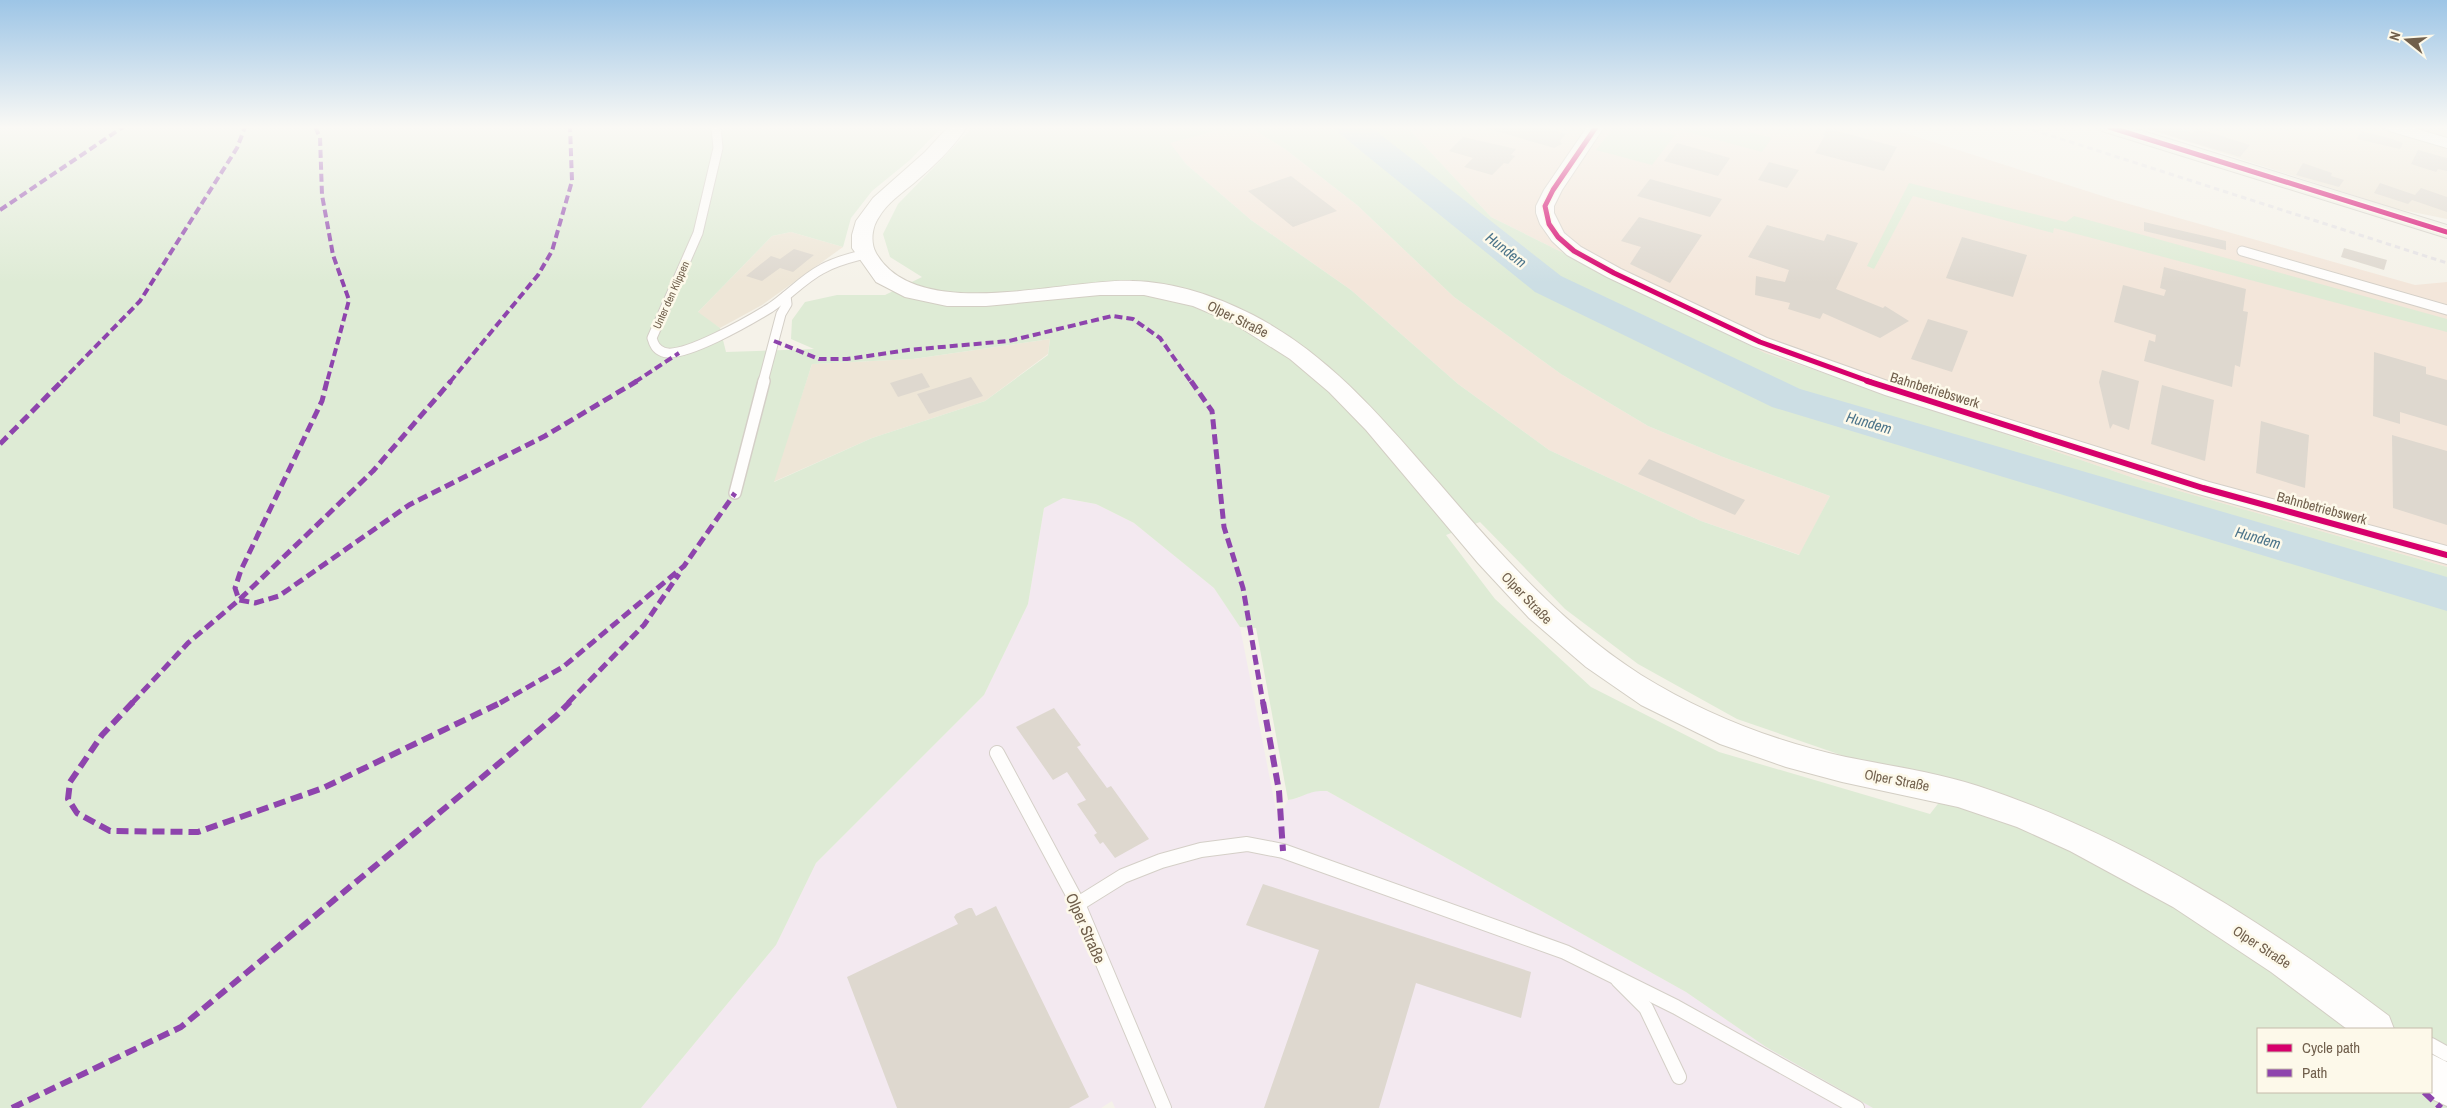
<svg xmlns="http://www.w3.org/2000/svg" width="2447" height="1108" viewBox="0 0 2447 1108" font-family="'Archivo Narrow',sans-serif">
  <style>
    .residential { fill: #eee6d7 }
    .commercial { fill: #f3e6da }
    .education { fill: #f3e9f0 }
    .green { fill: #deebd5; fill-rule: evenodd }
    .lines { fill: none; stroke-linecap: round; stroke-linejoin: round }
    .river { fill: #ccdee4; fill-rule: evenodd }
    .building { fill: #ded8cf }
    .lane-far2-casing { stroke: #d4cfc7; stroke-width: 11 }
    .lane-far1-casing { stroke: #d4cfc7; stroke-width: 14 }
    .lane-casing { stroke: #d4cfc7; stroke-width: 16 }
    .street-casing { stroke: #d4cfc7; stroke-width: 2 }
    .secondary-casing { stroke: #d3cec4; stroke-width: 2 }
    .primary-casing { stroke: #d3cec6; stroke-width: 2 }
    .lane-far2 { stroke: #fefdfc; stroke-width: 9 }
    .lane-far1 { stroke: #fefdfc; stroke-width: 11 }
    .lane { stroke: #fefdfc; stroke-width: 14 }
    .street { fill: #fefdfc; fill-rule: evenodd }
    .secondary { fill: #fefdfc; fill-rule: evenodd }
    .primary { fill: #f1efe5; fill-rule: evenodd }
    .rail { stroke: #e5e2e4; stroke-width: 3; stroke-dasharray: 5.5 4; stroke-linecap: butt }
    .quiet-far2 { stroke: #8e44ad; stroke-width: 4; stroke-dasharray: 8 4; stroke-linecap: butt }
    .quiet-far1 { stroke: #8e44ad; stroke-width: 5; stroke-dasharray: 10 5; stroke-linecap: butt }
    .quiet { stroke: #8e44ad; stroke-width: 6; stroke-dasharray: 12 6; stroke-linecap: butt }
    .cycleway-far1-casing { stroke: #fdf9ea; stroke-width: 8 }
    .cycleway-casing { stroke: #fdf9ea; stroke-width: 9 }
    .cycleway-far1 { stroke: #d6006c; stroke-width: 5 }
    .cycleway { stroke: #d6006c; stroke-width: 6 }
    .labels { text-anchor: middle; stroke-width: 5; stroke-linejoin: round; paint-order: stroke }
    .far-street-label { font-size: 11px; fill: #705f4c; stroke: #fdf9ea }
    .street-label { font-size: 14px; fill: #705f4c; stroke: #fdf9ea }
    .water-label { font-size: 15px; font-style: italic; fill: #4b7389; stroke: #fdf9ea }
    .near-street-label { font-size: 16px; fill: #705f4c; stroke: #fdf9ea }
  </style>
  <rect width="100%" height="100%" fill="#f5f2e9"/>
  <!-- residential -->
  <g class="residential">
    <polygon points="2141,127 2447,127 2447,219 2393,208"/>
    <polygon points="791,232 843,247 762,305 720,328 697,313 772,236"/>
    <polygon points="1050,339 1048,354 985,401 872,438 773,482 812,364 913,359"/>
  </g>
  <!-- commercial -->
  <g class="commercial">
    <polygon points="1407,127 1886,127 2115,200 2415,285 2447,282 2447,567 2137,479 1765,353 1491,217"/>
    <polygon points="1227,128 1251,128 1285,149 1357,205 1454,297 1561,374 1648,426 1723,457 1830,496 1800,555 1701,521 1549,450 1458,384 1351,290 1251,220 1186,164 1169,143"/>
  </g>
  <!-- education -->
  <polygon class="education" points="1062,498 1096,504 1134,523 1214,588 1240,627 1278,820 1288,800 1298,798 1311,790 1327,791 1686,992 1766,1047 1873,1108 1115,1108 1112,1101 1101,1108 641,1108 776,945 816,863 984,695 1028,604 1044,508"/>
  <!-- green -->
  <g class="green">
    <path d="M0,127H942L910,160L872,191L851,218L843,247L791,232L772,236L698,312L720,328L726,352L814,349L791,339L792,320L805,302L837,295H885L922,277L890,257L883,234L898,204L973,127H1407L1491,217L1765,353L2137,479L2447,567V1108H1873L1766,1047L1686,992L1327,791C1308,790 1305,797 1288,800L1256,628L1240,627L1214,588L1134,523L1096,504L1063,498L1044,508L1028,604L984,695L816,863L776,945L641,1108H0ZM1227,128H1251L1285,149L1357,205L1454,297L1561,374L1648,426L1723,457L1830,496L1799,555L1701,521L1549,450L1458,384L1351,290L1251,220L1186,164L1170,143ZM1050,339L1048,355L985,401L872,438L774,482L812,364L913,359ZM1480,522L1565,609L1638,664L1737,719L1844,756L1955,782L1930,814L1719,752L1591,687L1495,599L1446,535ZM2258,1029H2431V1092H2258Z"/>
    <polygon points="1614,127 1644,127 1675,135 1652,165 1596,150"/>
    <polygon points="1669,127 1732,127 1772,138 1762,152"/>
    <polygon points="1909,183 2066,222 2074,216 2447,319 2447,332 2054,228 2053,233 1913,196 1874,269 1867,266"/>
  </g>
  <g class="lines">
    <!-- river -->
    <polygon class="river" points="1336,127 1371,127 1561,276 1800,389 2447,577 2447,611 1772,407 1535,292 1340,134"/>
  </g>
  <!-- building -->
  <g class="building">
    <polygon points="1482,127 1543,127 1566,134 1560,141 1562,144 1554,148"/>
    <polygon points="2149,127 2175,127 2193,133 2196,128 2250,145 2240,157 2148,129"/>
    <polygon points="1827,128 1837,131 1897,147 1884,171 1815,153 1825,135 1823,135"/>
    <polygon points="2361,131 2392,139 2403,143 2400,149 2357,139"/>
    <polygon points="1463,137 1516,149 1511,155 1515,156 1508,164 1504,163 1492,175 1464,167 1473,158 1449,151"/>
    <polygon points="1677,143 1730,158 1718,176 1664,161"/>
    <polygon points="2418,150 2447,158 2447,171 2438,169 2436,172 2411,164"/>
    <polygon points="1769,162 1799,170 1787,188 1758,180"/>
    <polygon points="2303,163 2332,173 2331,176 2344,180 2339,187 2296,175"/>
    <polygon points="1291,176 1337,211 1293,227 1248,191"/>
    <polygon points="1650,179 1722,199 1710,217 1637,196"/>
    <polygon points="2380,183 2415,195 2421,188 2447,197 2447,212 2412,200 2408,204 2374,193"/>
    <polygon points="1639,217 1702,235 1670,283 1630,264 1641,247 1621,241"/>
    <polygon points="2144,222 2226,241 2226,250 2144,231"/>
    <polygon points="1767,225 1824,241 1827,234 1858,243 1836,289 1883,308 1885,306 1909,321 1880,338 1823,313 1820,319 1788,309 1790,303 1755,295 1756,276 1785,282 1789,270 1748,257"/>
    <polygon points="1962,237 2027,255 2013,297 1946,278"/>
    <polygon points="2344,248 2387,260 2384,270 2341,257"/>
    <polygon points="794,249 814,255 793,272 780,268 762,281 746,276 771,256 780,259"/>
    <polygon points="2164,267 2246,289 2243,311 2248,312 2240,367 2235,365 2232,387 2144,361 2149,340 2155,342 2156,335 2114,322 2123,285 2164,296 2166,290 2160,288"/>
    <polygon points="1928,319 1968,331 1952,372 1911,359"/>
    <polygon points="2374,352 2426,367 2426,374 2447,380 2447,426 2400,412 2400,424 2373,416"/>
    <polygon points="2102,370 2139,381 2129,430 2113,424 2110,429 2099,382"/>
    <polygon points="922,373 930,387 898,397 890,383"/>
    <polygon points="971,377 983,396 929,414 917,394"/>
    <polygon points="2162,385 2214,400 2205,461 2151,444"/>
    <polygon points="2261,421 2309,435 2305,488 2256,473"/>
    <polygon points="2392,435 2447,451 2447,525 2393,508"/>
    <polygon points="1649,459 1745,500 1735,515 1638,474"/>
    <polygon points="1054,708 1081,745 1077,747 1107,788 1111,786 1149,839 1115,858 1103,842 1100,844 1094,835 1097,833 1077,804 1086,800 1067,772 1053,780 1016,727"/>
    <polygon points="1263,884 1531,972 1521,1018 1416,983 1379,1108 1264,1108 1319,950 1246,925"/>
    <polygon points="996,906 1089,1097 1069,1108 897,1108 847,977 958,924 954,917 956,914 969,908 972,908 976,916"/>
  </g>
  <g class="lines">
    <defs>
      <g id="lane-far2">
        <path d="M716,127L718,148L698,233L652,338C654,345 656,349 663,352C682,360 752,319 770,308C788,296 803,279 822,269C836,261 850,258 865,254"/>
        <polyline points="2242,251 2447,310"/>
        <polyline points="763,382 781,314 787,304 786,296"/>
      </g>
      <polyline id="lane-far1" points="735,493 764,381"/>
      <g id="lane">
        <polyline points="997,753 1078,904 1164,1108"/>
        <polyline points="1078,904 1123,876 1161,861 1201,850 1247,844 1283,851 1565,952 1676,1007 1857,1108"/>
        <polyline points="1618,980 1646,1008 1679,1077"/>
        <polyline points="2431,1045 2447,1054"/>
      </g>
      <g id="street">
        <polygon points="1587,127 1604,127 1562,190 1554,206 1554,213 1564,233 1581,247 1621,269 1767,338 1899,385 2209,482 2447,546 2447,564 2195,493 1885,395 1753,346 1607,277 1567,255 1552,241 1540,224 1536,213 1536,206 1544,190"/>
        <polygon points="2384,127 2411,127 2447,138 2447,148 2386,130"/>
      </g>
      <g id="secondary">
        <path d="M948,127H967C952,149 934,166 914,183C902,193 887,203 879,217C872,227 870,242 876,253C917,325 1065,278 1133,281C1174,282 1216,296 1253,315C1330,355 1382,418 1438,482C1499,553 1561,624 1641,675C1704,714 1773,741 1846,757C1890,766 1935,772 1978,786C2130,836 2262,921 2389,1016L2394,1029H2347L2271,972L2173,907L2070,851L2017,827L1958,807L1842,782L1786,767L1720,744L1641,705L1586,667L1529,618L1478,563L1366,430L1329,392L1290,359L1233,323L1193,306L1144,295H1100L986,306H947L905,297L876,282L852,248V235L856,221L873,198L925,152Z"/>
        <polygon points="2431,1054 2447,1062 2447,1106 2434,1100 2424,1092 2431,1092"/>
      </g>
      <polygon id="primary" points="2100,127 2130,127 2447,225 2447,238 2102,131"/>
    </defs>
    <!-- lane-far2 casing -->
    <use href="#lane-far2" class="lane-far2-casing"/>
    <!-- lane-far1 casing -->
    <use href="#lane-far1" class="lane-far1-casing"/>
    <!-- lane casing -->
    <use href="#lane" class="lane-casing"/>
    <!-- street casing -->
    <use href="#street" class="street-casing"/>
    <!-- secondary casing -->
    <use href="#secondary" class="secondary-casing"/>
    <!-- primary casing -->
    <use href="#primary" class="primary-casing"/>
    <!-- lane-far2 -->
    <use href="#lane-far2" class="lane-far2"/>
    <!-- lane-far1 -->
    <use href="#lane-far1" class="lane-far1"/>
    <!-- lane -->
    <use href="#lane" class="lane"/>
    <!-- street -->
    <use href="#street" class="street"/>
    <!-- secondary -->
    <use href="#secondary" class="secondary"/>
    <!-- primary -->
    <use href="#primary" class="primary"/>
    <!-- rail -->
    <polyline class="rail" points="2024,127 2447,263"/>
    <!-- quiet-far2 -->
    <g class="quiet-far2">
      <polyline points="315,127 320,137 322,195 333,255 349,300 327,382"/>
      <polyline points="0,210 123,127"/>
      <polyline points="774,341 819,359 847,359 908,350 1009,341 1112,316 1133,319 1160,338 1191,382"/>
      <polyline points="61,382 140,301 237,148 245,127"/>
      <polyline points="450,382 538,275 552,251 572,181 570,127"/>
      <polyline points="635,382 679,353"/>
    </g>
    <!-- quiet-far1 -->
    <g class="quiet-far1">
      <polyline points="327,381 322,401 241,570 235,588 239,600 255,603 279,596 409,505 545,436 637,381"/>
      <polyline points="1191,381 1212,411 1224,527 1243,588 1263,703"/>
      <polyline points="0,444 62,381"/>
      <polyline points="132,703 188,643 239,600 373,471 451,381"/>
      <polyline points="500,703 563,667 684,566 735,493"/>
      <polyline points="568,703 644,625 679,574"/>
    </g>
    <!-- quiet -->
    <g class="quiet">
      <polyline points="133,702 102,735 70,782 68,799 77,813 110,831 198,832 323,788 502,702"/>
      <polyline points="1263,702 1279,791 1283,851"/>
      <polyline points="2424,1092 2441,1108"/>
      <polyline points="12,1108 181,1027 556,716 570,702"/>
    </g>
    <defs>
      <g id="cycleway-far1">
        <polyline points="1596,127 1553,190 1545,206 1549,224 1558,237 1574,251 1614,273 1760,342 1871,382"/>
        <polyline points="2109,127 2447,232"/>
      </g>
      <polyline id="cycleway" points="1867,381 2203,488 2447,555"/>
    </defs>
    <!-- cycleway-far1 casing -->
    <use href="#cycleway-far1" class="cycleway-far1-casing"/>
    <!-- cycleway casing -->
    <use href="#cycleway" class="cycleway-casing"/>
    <!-- cycleway-far1 -->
    <use href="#cycleway-far1" class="cycleway-far1"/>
    <!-- cycleway -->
    <use href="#cycleway" class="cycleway"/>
  </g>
  <!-- sky -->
  <linearGradient id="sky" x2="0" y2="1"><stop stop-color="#9dc5e6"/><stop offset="0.45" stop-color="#faf9f5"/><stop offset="1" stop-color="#faf9f5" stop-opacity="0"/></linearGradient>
  <rect width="2447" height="283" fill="url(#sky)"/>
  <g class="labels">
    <!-- far-street labels -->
    <g class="far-street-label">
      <text transform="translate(671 295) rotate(-66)" y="4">Unter den Klippen</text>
    </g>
    <!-- street labels -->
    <g class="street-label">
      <text transform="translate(1238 319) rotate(26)" y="5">Olper Straße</text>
      <text transform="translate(1935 390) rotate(17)" y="5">Bahnbetriebswerk</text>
      <text transform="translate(2322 508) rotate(15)" y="5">Bahnbetriebswerk</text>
      <text transform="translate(1527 598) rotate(46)" y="5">Olper Straße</text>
      <text transform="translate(1897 780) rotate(11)" y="5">Olper Straße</text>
      <text transform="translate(2262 947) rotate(33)" y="5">Olper Straße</text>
    </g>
    <!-- water labels -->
    <g class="water-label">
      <text transform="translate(1506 250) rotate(38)" y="5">Hundem</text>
      <text transform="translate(1869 423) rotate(16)" y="5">Hundem</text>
      <text transform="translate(2258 538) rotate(16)" y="5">Hundem</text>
    </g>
    <!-- near-street labels -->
    <g class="near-street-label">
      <text transform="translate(1086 928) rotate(66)" y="6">Olper Straße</text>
    </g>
  </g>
  <!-- legend -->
  <rect x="2257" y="1028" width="175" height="65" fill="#fdf9ea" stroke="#c5bbab"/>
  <rect x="2267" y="1044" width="25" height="8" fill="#d6006c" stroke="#c5bbab"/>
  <text x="2302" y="1053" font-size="15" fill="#705f4c">Cycle path</text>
  <rect x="2267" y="1069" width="25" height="8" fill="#8e44ad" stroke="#c5bbab"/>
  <text x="2302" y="1078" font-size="15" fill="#705f4c">Path</text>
  <!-- north arrow -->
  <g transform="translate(2407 40) rotate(287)" stroke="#fdf9ea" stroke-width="4" paint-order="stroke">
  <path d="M0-4L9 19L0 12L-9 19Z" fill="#705f4c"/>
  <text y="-8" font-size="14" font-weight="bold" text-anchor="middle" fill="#705f4c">N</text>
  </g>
</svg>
